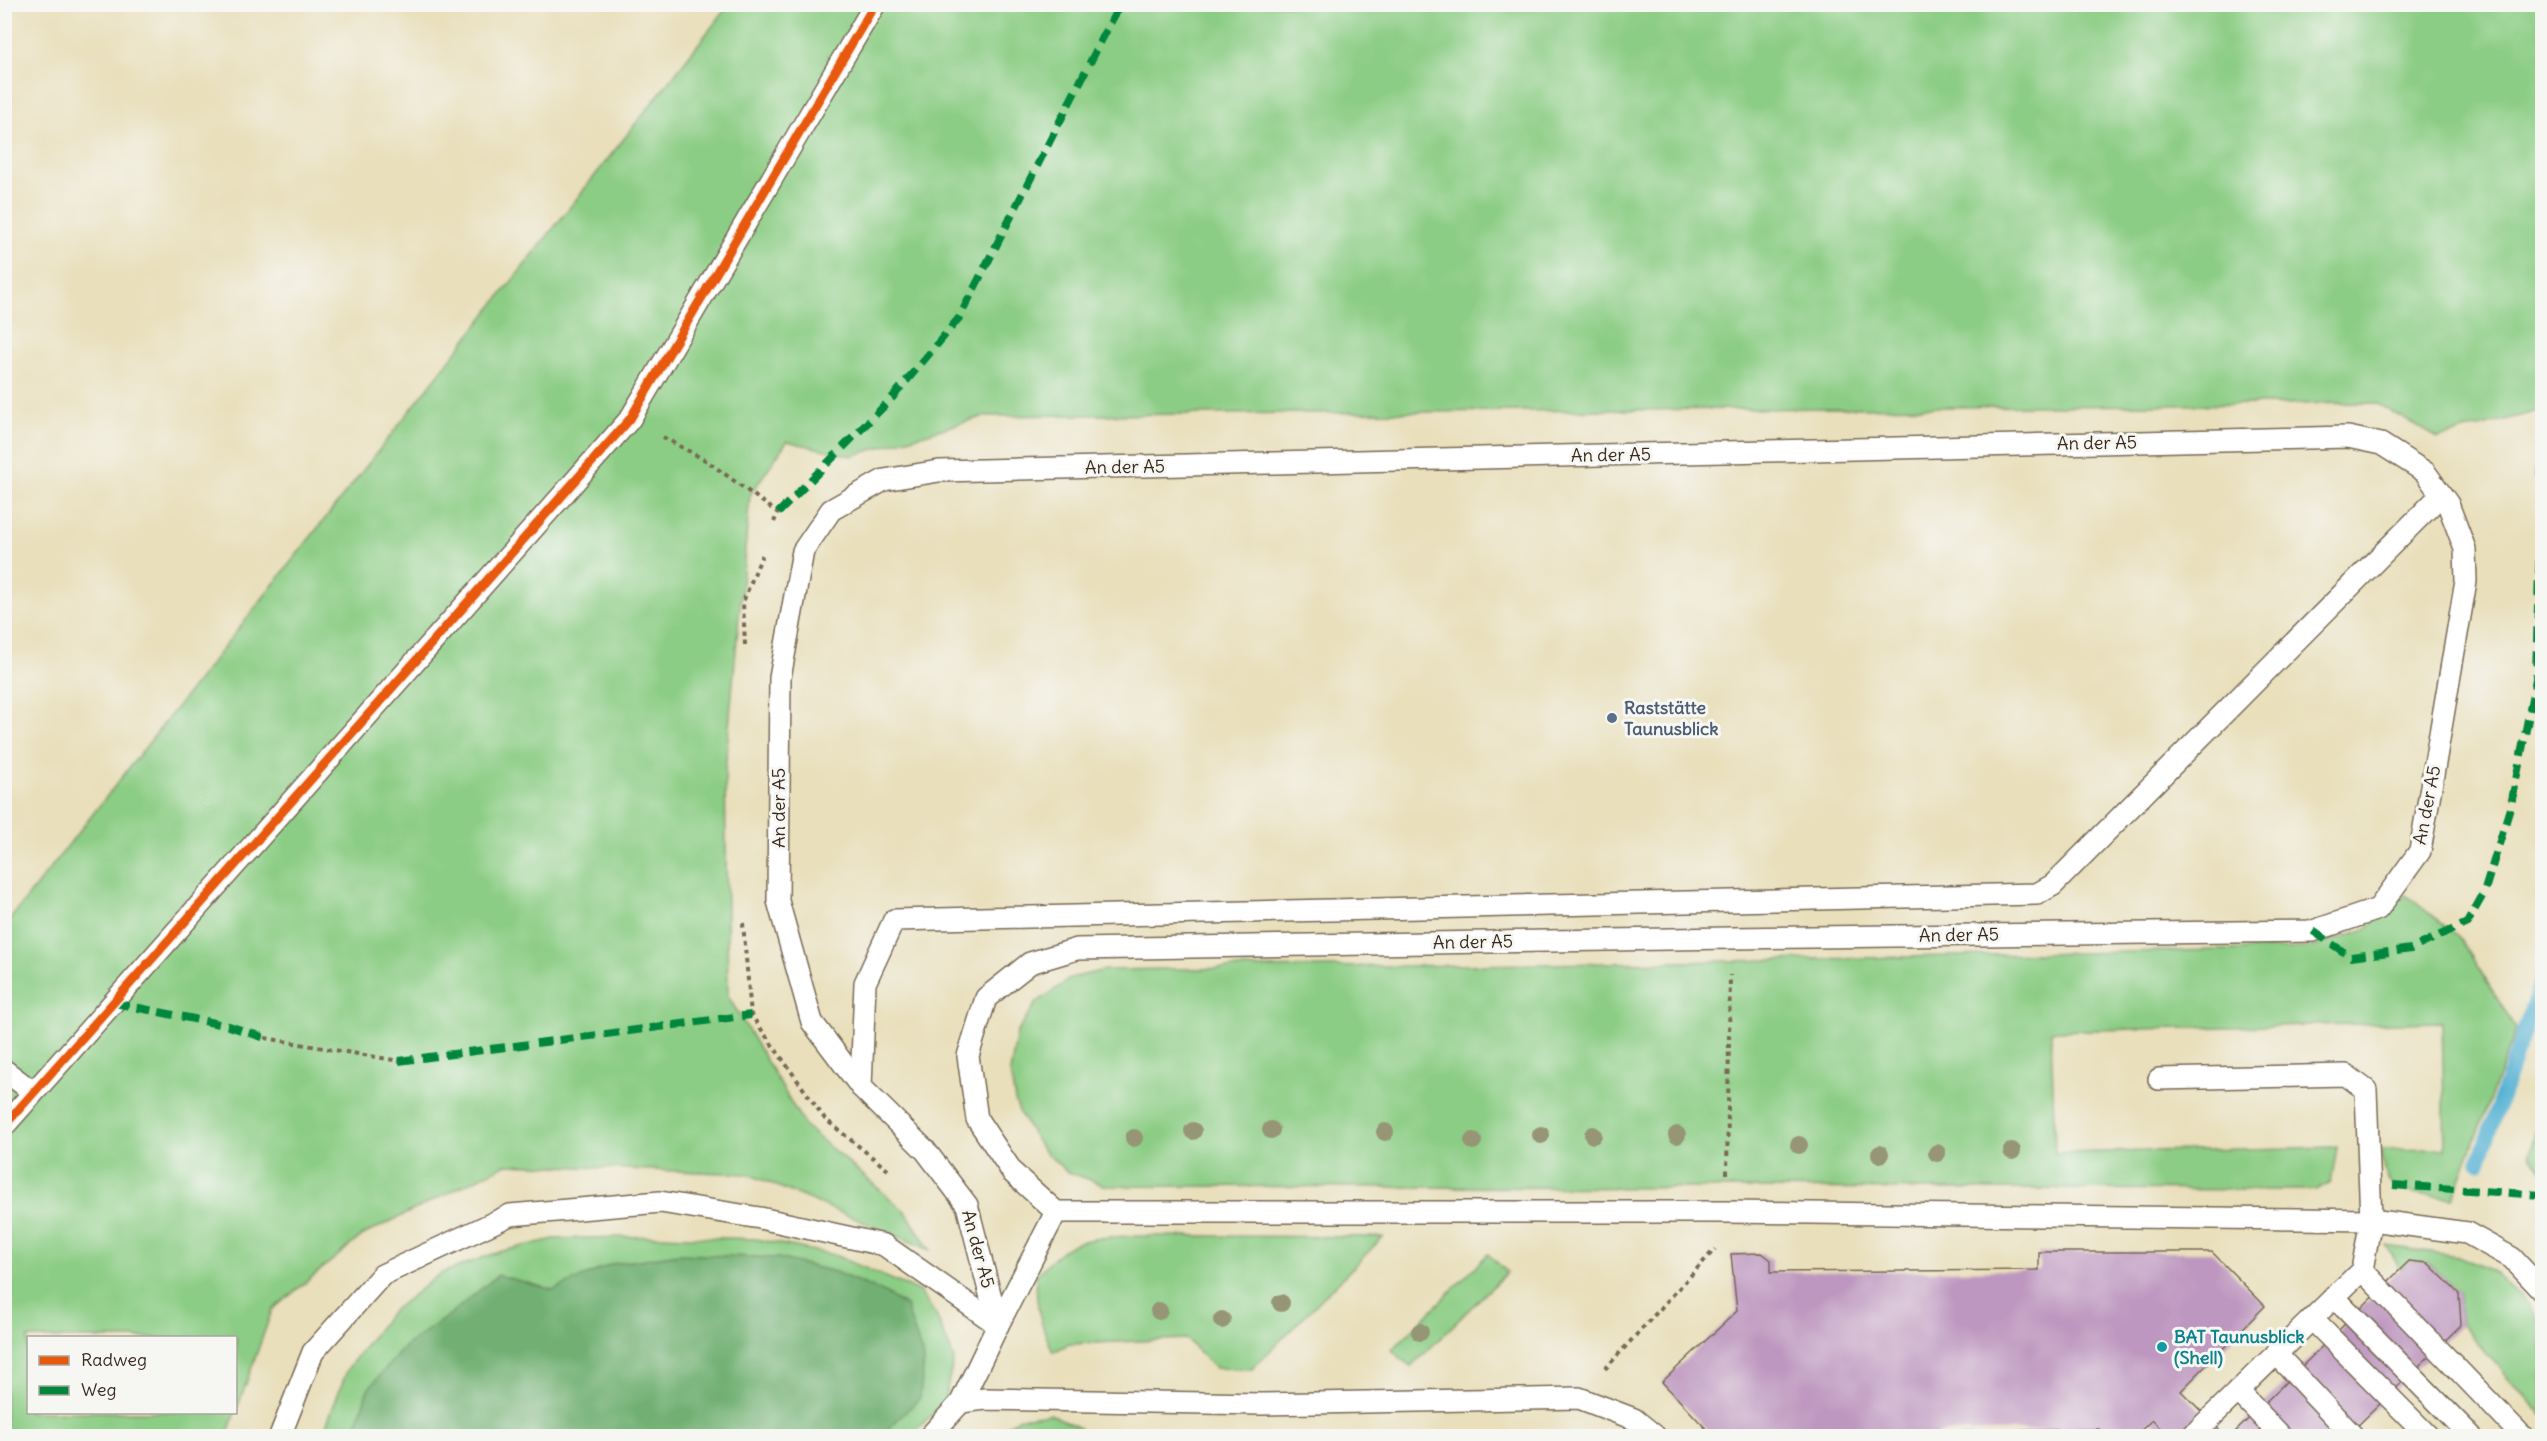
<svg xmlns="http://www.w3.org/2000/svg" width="2547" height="1441" viewBox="0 0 2547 1441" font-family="Delius,sans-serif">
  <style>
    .green { fill: #8ccd85; stroke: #647c52; stroke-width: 1.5 }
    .forest { fill: #71b072; stroke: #566d48; stroke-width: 1.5 }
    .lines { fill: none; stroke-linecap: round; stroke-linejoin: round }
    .stream { stroke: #56b2d4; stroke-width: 15 }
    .building { fill: #be97c0 }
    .service-casing { stroke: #786955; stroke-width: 24 }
    .path { stroke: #786955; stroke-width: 4; stroke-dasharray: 4.5 4.5; stroke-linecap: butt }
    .service { stroke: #fff; stroke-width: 21 }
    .quiet { stroke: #00873e; stroke-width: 8; stroke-dasharray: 15 8; stroke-linecap: butt }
    .cycleway-casing { stroke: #f6f6f2; stroke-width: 13 }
    .cycleway { stroke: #e8590c; stroke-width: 9 }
    .tree { fill: #969676 }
    .service-dot { fill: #5c6f8a; stroke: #f6f6f2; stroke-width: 2 }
    .culture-dot { fill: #0f9aa8; stroke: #f6f6f2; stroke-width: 2 }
    .labels { text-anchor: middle; stroke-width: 6; stroke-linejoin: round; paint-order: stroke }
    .street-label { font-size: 18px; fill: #3b2a1e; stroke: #f6f6f2 }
    .service-label { font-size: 18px; font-weight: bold; fill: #4e5e75; stroke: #f6f6f2; text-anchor: start }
    .culture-label { font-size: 18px; font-weight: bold; fill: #0d838f; stroke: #f6f6f2; text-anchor: start }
  </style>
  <rect width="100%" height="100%" fill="#f6f6f2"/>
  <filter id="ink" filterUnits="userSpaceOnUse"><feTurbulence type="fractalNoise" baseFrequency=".0167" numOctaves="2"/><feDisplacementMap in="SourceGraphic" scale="12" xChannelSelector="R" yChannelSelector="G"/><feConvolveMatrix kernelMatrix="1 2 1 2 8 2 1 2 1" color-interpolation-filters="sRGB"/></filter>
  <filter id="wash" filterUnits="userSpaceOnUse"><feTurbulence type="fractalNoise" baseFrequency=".008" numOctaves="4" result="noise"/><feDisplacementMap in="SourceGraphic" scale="24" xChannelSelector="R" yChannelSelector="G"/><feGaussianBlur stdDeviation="1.35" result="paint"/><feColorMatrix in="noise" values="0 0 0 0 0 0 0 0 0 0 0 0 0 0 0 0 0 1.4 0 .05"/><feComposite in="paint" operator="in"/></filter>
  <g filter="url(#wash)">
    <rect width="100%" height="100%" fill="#e9dfbb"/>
    <!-- green -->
    <g class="green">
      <polygon points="729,5 2542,5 2542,410 2438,438 2376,403 985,416 851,456 787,441 750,495 725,771 728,996 805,1126 906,1212 930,1250 748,1174 507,1164 363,1235 272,1310 236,1412 236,1338 28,1338 28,1412 235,1412 227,1436 5,1436 4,927"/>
      <path d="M2406,895L2460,938L2516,1029L2453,1198C2438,1196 2405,1195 2393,1185C2384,1178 2383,1161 2382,1150L2445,1149L2442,1022L2051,1031L2055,1153L2337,1147L2331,1182L2315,1190L1107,1186L1066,1171L1042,1149L1020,1114L1015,1100L1010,1072L1017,1033L1036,1003L1071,978L1105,970L1681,962L2309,948L2366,929Z"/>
      <polygon points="2542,1104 2542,1171 2530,1153"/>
      <polygon points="659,1236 756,1239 834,1255 919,1291 936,1315 954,1358 943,1405 909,1436 322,1436 348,1368 391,1312 440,1274 498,1252 554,1239"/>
      <path d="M1188,1236L1383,1237L1252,1369L1215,1368L1186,1339L1069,1344L1053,1352C1040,1324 1036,1307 1036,1276C1048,1263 1062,1247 1080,1242C1113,1233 1153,1237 1188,1236Z"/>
      <polygon points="2386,1246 2458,1256 2492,1271 2528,1303 2542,1326 2542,1415 2461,1325 2459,1294 2428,1263 2409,1261 2401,1269"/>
      <polygon points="1488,1254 1507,1272 1411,1367 1392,1350"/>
      <polygon points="1050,1414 1080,1428 1080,1436 993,1436 1019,1418"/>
    </g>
    <!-- forest -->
    <polygon class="forest" points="679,1254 778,1258 835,1272 881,1291 906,1306 924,1360 920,1398 881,1436 353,1436 368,1389 405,1346 448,1316 498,1275 553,1290 612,1264"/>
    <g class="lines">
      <!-- stream -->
      <polyline class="stream" points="2479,1162 2542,979"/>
    </g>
    <g id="blocks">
      <!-- building -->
      <g class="building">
        <polygon points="2039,1252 2212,1252 2265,1306 2181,1391 2226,1436 2168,1436 2152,1420 2135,1436 2107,1436 2099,1429 1942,1432 1936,1436 1863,1436 1851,1433 1847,1436 1713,1436 1662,1382 1737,1311 1731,1254 1762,1253 1771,1260 1771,1272 2039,1270"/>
        <polygon points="2409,1261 2428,1263 2459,1294 2461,1325 2347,1436 2231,1436"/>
      </g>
    </g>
  </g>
  <g filter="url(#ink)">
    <use href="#blocks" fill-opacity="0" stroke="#786955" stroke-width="1.5"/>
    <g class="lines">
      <defs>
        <g id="service">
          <polyline points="4,1070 33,1092"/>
          <polyline points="2159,1079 2346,1075 2366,1090 2371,1220 2362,1270 2192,1436"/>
          <polyline points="861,1087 865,983 894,920 2037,894 2053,885 2441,495"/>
          <polyline points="4,1126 630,419 875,4"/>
          <polyline points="2362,1270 2522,1436"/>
          <polyline points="2334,1297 2471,1436"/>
          <polyline points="2312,1319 2428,1436"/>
          <polyline points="2276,1354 2353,1436"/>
          <polyline points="2238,1391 2281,1436"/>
          <polyline points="961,1402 985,1399 1261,1404 1579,1398 1634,1419 1655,1436"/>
          <polyline points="280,1436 313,1352 382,1275 510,1215 660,1202 760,1218 884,1245 998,1325 1056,1212"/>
          <polyline points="930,1436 961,1402 998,1325 967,1205 925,1150 861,1087 812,1022 778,901 780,678 803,551 831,510 884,480 939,471 2348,437 2381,444 2425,472 2448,504 2465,549 2466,581 2420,851 2378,909 2313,931 1731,938 1077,949 1030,963 986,998 968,1056 977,1119 1013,1173 1056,1212 1726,1212 2371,1220 2467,1233 2512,1258 2542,1290"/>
        </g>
      </defs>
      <!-- service casing -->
      <use href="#service" class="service-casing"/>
      <!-- path -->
      <g class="path">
        <polyline points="663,437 707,461 778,513 774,522"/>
        <polyline points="745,645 743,602 762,555"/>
        <polyline points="743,923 751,1015 825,1119 888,1170"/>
        <polyline points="265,1038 399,1061"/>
        <polyline points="1727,1174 1730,975"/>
        <polyline points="1605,1369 1715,1249"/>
      </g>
      <!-- service -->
      <use href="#service" class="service"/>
      <!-- quiet -->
      <g class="quiet">
        <polyline points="778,513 892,398 959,318 1120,4"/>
        <polyline points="2313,931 2351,957 2411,949 2467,923 2484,893 2511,805 2536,679 2542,456"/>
        <polyline points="114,1003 229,1026 265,1038"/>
        <polyline points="399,1061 751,1015"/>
        <polyline points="2393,1185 2542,1195"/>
      </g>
      <defs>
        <polyline id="cycleway" points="4,1126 630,419 875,4"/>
      </defs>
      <!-- cycleway casing -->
      <use href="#cycleway" class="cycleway-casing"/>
      <!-- cycleway -->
      <use href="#cycleway" class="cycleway"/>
    </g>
    <!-- trees -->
    <g class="tree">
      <circle cx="1271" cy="1130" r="9"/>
      <circle cx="1193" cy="1131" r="9"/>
      <circle cx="1385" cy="1132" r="9"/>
      <circle cx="1541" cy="1135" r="9"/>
      <circle cx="1593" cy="1135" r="9"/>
      <circle cx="1677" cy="1135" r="9"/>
      <circle cx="1134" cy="1138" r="9"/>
      <circle cx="1473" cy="1141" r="9"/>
      <circle cx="1799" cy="1145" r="9"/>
      <circle cx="2012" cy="1151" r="9"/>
      <circle cx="1937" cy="1153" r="9"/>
      <circle cx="1880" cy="1154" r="9"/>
      <circle cx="1281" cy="1303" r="9"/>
      <circle cx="1159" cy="1311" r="9"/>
      <circle cx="1222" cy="1320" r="9"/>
      <circle cx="1420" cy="1332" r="9"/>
    </g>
  </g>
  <!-- markers -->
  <circle class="service-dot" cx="1612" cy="718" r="6"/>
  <circle class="culture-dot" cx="2162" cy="1347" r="6"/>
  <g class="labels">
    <!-- street labels -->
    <g class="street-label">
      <text transform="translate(2097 443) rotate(-1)" y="6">An der A5</text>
      <text transform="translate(1611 455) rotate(-1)" y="6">An der A5</text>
      <text transform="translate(1125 467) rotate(-1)" y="6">An der A5</text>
      <text transform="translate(2427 805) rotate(-79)" y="6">An der A5</text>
      <text transform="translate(779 808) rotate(-90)" y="6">An der A5</text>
      <text transform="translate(1959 935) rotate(-1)" y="6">An der A5</text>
      <text transform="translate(1473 942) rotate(-1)" y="6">An der A5</text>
      <text transform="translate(978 1249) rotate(75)" y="6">An der A5</text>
    </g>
    <!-- service labels -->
    <g class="service-label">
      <text x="1624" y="714">Raststätte<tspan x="1624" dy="21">Taunusblick</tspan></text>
    </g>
    <!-- culture labels -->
    <g class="culture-label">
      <text x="2174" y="1343">BAT Taunusblick<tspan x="2174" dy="21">(Shell)</tspan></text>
    </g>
  </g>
  <!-- margin -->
  <rect width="2547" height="1441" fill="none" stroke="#f6f6f2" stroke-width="24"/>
  <!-- legend -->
  <rect x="27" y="1336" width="210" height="78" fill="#f6f6f2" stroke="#aba49d" stroke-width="1.5"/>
  <rect x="39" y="1356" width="30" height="9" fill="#e8590c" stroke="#aba49d" stroke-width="1.5"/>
  <text x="81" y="1366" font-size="18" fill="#3b2a1e">Radweg</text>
  <rect x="39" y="1386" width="30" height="9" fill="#00873e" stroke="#aba49d" stroke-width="1.5"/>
  <text x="81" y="1396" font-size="18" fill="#3b2a1e">Weg</text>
</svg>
